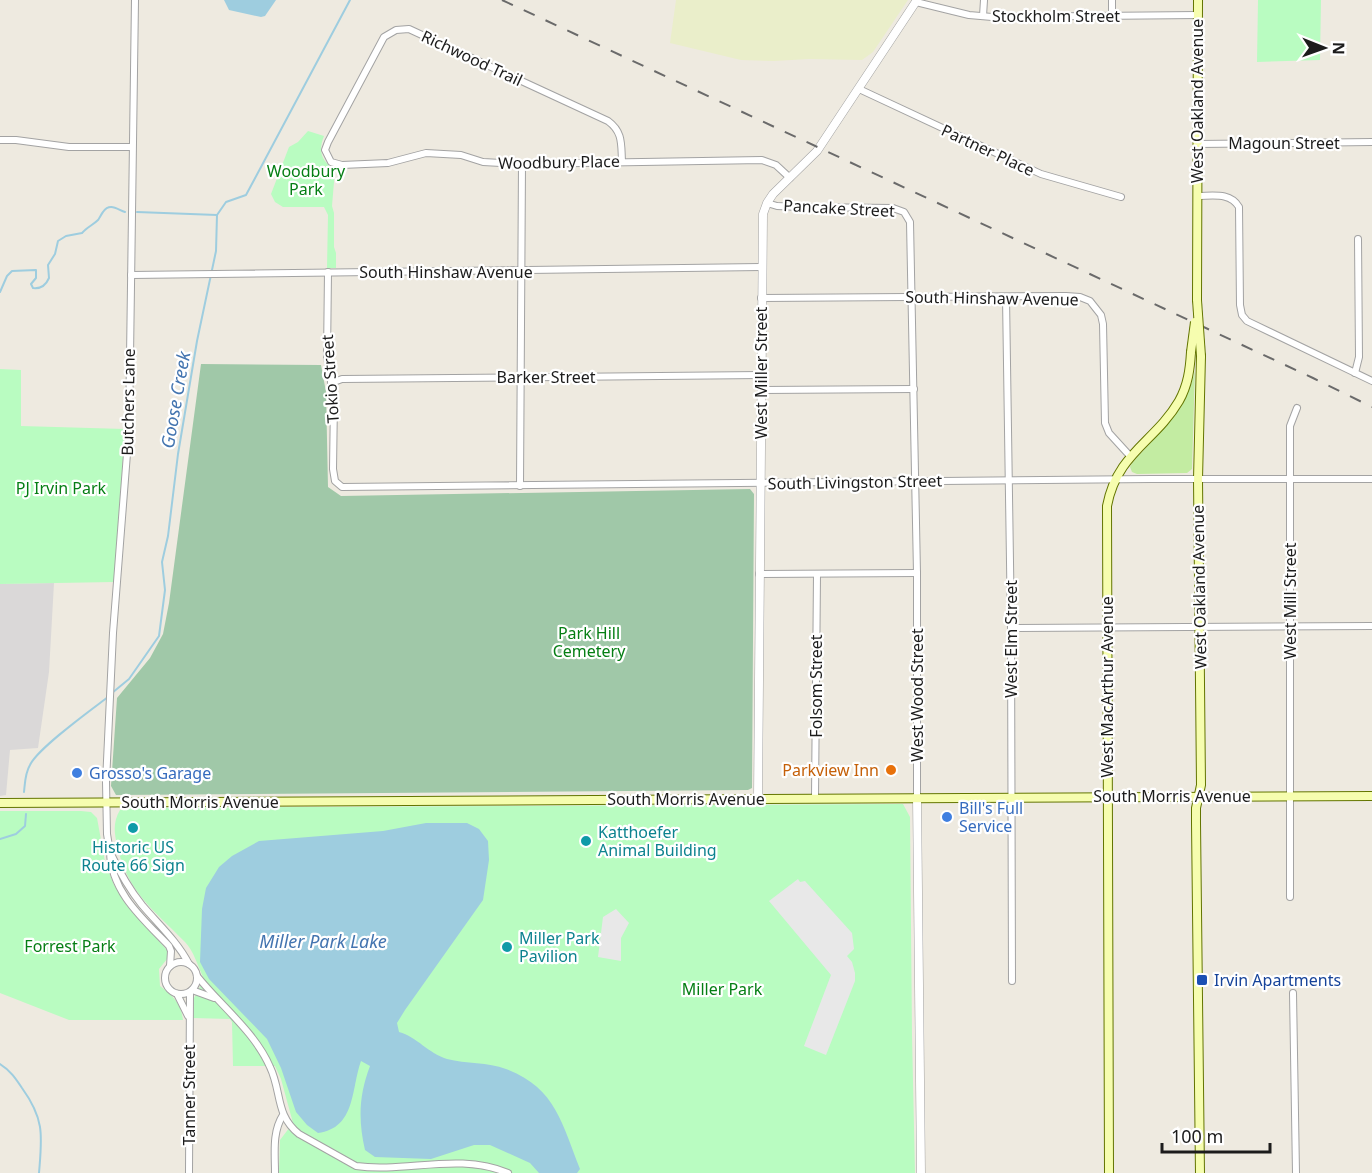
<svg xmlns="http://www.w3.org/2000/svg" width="1372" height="1173" viewBox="0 0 1372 1173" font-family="'Noto Sans',sans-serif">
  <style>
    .residential { fill: #dad8d8 }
    .farmland { fill: #eaeeca }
    .grass { fill: #c3eca2 }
    .cemetery { fill: #a0c8a8 }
    .park { fill: #b9fcc1 }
    .parking { fill: #e8e8e8 }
    .water { fill: #9ecddf }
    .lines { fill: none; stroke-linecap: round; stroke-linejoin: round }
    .stream { stroke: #9ecddf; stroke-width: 2 }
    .minor-casing { stroke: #a3a3a3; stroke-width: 8 }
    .tertiary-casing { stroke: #a3a3a3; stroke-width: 9 }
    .secondary-casing { stroke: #637500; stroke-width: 10 }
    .minor { stroke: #fff; stroke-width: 6 }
    .tertiary { stroke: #fff; stroke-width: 8 }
    .secondary { stroke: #f6fdaf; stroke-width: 8 }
    .rail { stroke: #6a6a6a; stroke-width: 2; stroke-dasharray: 12 12; stroke-linecap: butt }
    .secondary-bridge-casing { stroke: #637500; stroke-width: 10; stroke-linecap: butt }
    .secondary-bridge { stroke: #f6fdaf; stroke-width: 8 }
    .food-dot { fill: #e8710a; stroke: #fff; stroke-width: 2 }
    .shop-dot { fill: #3f7fe0; stroke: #fff; stroke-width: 2 }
    .culture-dot { fill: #0f9aa8; stroke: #fff; stroke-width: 2 }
    .transit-dot { fill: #1a4fb4; stroke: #fff; stroke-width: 2 }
    .labels { text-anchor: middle; stroke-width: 4.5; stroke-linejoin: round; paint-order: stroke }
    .street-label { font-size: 16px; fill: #1c1c1c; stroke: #fff }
    .park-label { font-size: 16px; fill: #057e14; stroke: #fff }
    .food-label { font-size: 16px; fill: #c56008; stroke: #fff; text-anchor: end }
    .shop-label { font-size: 16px; fill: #366cbe; stroke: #fff; text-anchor: start }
    .culture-label { font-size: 16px; fill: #0d838f; stroke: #fff; text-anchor: start }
    .transit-label { font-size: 16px; fill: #164399; stroke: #fff; text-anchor: start }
    .water-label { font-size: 18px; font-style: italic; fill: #4475b0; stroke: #fff }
  </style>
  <rect width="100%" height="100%" fill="#eeeae0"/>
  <!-- residential -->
  <polygon class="residential" points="54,583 49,672 38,748 10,750 6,795 0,796 0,584"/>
  <!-- farmland -->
  <polygon class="farmland" points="676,0 908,0 873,52 862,60 809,59 774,61 741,60 670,43"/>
  <!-- grass -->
  <path class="grass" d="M1195,370L1192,469L1187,473L1137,474L1132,472L1130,467L1132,463C1158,434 1187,409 1195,370Z"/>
  <!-- cemetery -->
  <polygon class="cemetery" points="201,364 321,365 326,392 328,487 341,496 750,489 754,494 752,788 748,790 116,795 111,786 117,698 150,658 163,634 169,603"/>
  <!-- park -->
  <g class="park">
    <polygon points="1258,0 1321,0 1320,60 1257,62"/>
    <path d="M308,131L324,136C318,151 321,161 335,170L332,206L334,213V247L336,253V268H327L328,215L324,207H283L275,202L271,194L289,147L298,142Z"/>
    <polygon points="0,369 21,370 21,426 125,429 114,582 0,584"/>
    <path d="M903,804L910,817L912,1035L915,1173H279L280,1140L293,1123L281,1079L275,1066H233L232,1022L230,1019L193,1018L194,998L204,979C198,967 194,951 185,942C154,910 127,892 117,845C114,832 113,822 120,810L128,808Z"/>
    <path d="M0,811H81L91,812L97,818L105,862L114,885L127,906L167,950V959L159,969L160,986C173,996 181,1003 183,1020H69L0,993Z"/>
  </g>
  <!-- parking -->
  <g class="parking">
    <polygon points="798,879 800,882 805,881 852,933 854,949 847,956 852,962 855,973 855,981 826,1055 804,1046 831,975 769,901"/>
    <polygon points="616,909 629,923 621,938 621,961 598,957 603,917"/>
  </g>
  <!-- water -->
  <g class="water">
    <polygon points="224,0 276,0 265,16 261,17 229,10"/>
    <path d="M426,823H467L479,829L488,841L489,860L483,900L405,1010L397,1023L399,1032C417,1037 428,1053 447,1059C466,1064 488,1062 506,1069C556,1088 562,1124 580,1169L577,1173H539L530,1163L490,1145H474L431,1159L375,1157L365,1150C358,1120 359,1095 370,1066L361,1061C351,1089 356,1128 318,1133L307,1125L296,1112L281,1068L267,1039L209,979L200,962L202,909L206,888L219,867L232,856L259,841L383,831Z"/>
  </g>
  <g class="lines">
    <!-- stream -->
    <g class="stream">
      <polyline points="137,212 217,215"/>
      <path d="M0,292L7,276L12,271L36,270V278L31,284L33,288C41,289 46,285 49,278L48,265L55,254L58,241L66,236L82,233C87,227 93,225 98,220C99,219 102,213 103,212C110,202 118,210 125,212"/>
      <polyline points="112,693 129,679 159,636 165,590 162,562 168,536 178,454 197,341 216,251 217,215 226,202 246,195 350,0"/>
      <path d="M24,792C25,783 25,773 30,765C38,748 91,710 108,697"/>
      <polyline points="0,839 16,834 25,826 26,814"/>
      <path d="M0,1064C10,1070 16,1079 22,1088C45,1120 42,1136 39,1173"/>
    </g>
    <defs>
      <g id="minor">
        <polyline points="1112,0 1112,16"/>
        <polyline points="916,2 969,15 992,17 1198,15"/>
        <polyline points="983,16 984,0"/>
        <polyline points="859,89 1041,174 1121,197"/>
        <polyline points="0,140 16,140 69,147 132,147"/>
        <polyline points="1197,144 1372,142"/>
        <path d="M622,161C621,144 623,132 608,121L409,29L396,30L384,37L328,142L325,150L331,162L342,165L388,163L426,153L461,155L483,162L522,164L762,160L776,165L790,178"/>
        <path d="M1197,196C1213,196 1230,192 1239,207L1240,305L1242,315L1247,321L1372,381"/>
        <polyline points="767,203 777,206 799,207 893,208 904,212 910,222 917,573 917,797"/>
        <polyline points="328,272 327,356 334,401 333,469 335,481 342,487 1151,479 1372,479"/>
        <polyline points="131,275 761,267"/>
        <polyline points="1006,297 1011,628 1012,981"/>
        <polyline points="761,298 1066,296 1080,297 1090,301 1101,315 1103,324 1105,423 1109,433 1130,456"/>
        <polyline points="1355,373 1359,357 1358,239"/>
        <polyline points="331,383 342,379 761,375"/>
        <polyline points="761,390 914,389"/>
        <polyline points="520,486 522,164"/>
        <polyline points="759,574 917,573"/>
        <polyline points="1011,628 1372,626"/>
        <polyline points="815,798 817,574"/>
        <polyline points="110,852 107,834 106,782 113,633 129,428 135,0"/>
        <polyline points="1290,897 1290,426 1297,408"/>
        <circle cx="181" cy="978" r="16"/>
        <path d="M170,966L171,951L169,946C143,919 111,892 110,852C119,871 129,889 142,905C159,925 177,941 189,964"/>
        <path d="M197,976C220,1005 255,1032 270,1067C282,1092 275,1115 299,1134L356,1166C407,1173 458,1152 508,1173"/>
        <polyline points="192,990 214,998"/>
        <polyline points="1293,993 1296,1173"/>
        <polyline points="177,994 188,1016"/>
        <polyline points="189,1173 190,992"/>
        <path d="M275,1173C275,1153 272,1132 283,1115"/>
      </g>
      <g id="tertiary">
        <polyline points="917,797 921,1173"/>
        <polyline points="758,798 763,214 767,203 773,194 817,151 917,0"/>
      </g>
      <g id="secondary">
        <polyline points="1197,300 1198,0"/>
        <polyline points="0,803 1372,796"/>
        <path d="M1109,1173L1107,506C1117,453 1155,442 1179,401C1188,385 1190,369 1191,352"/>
        <polyline points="1200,1173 1196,823 1196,808 1201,785 1198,479 1201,356"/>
      </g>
    </defs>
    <!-- minor casing -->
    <use href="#minor" class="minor-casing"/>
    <!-- tertiary casing -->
    <use href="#tertiary" class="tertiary-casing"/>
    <!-- secondary casing -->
    <use href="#secondary" class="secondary-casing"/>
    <!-- minor -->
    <use href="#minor" class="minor"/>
    <!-- tertiary -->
    <use href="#tertiary" class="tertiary"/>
    <!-- secondary -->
    <use href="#secondary" class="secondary"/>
    <!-- rail -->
    <polyline class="rail" points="502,0 1313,378 1372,407"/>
    <defs>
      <g id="secondary-bridge">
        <polyline points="1197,300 1201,356"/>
        <polyline points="1191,352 1195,322"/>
      </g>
    </defs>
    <!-- secondary-bridge casing -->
    <use href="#secondary-bridge" class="secondary-bridge-casing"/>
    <!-- secondary-bridge -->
    <use href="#secondary-bridge" class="secondary-bridge"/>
  </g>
  <!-- markers -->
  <circle class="food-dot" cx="891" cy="770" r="6"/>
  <g class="shop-dot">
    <circle cx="77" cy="773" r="6"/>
    <circle cx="947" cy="817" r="6"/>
  </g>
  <g class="culture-dot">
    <circle cx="133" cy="828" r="6"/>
    <circle cx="586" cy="841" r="6"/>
    <circle cx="507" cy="947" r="6"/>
  </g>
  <rect class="transit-dot" x="1196" y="974" width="12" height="12" rx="3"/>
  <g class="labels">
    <!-- street labels -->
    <g class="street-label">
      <text x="1056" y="22">Stockholm Street</text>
      <text transform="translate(472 58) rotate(25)" y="6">Richwood Trail</text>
      <text transform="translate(1197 101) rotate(-90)" y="6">West Oakland Avenue</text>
      <text x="1284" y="149">Magoun Street</text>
      <text transform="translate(988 150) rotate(25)" y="6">Partner Place</text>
      <text transform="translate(559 162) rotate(-1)" y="6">Woodbury Place</text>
      <text transform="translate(839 208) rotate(3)" y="6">Pancake Street</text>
      <text x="446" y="278">South Hinshaw Avenue</text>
      <text transform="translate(992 298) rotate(1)" y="6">South Hinshaw Avenue</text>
      <text transform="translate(761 373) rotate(-90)" y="6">West Miller Street</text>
      <text x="546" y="383">Barker Street</text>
      <text transform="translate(330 379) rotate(-94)" y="6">Tokio Street</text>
      <text transform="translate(128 402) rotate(-89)" y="6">Butchers Lane</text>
      <text transform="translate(855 482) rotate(-1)" y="6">South Livingston Street</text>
      <text transform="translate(1199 587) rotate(-91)" y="6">West Oakland Avenue</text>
      <text transform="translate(1290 601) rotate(-90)" y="6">West Mill Street</text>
      <text transform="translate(1011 639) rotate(-90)" y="6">West Elm Street</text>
      <text transform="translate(816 686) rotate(-90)" y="6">Folsom Street</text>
      <text transform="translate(1107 687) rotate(-90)" y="6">West MacArthur Avenue</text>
      <text transform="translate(917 695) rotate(-90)" y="6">West Wood Street</text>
      <text x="1172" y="802">South Morris Avenue</text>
      <text x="686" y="805">South Morris Avenue</text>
      <text x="200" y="808">South Morris Avenue</text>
      <text transform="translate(189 1095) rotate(-90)" y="6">Tanner Street</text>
    </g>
    <!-- park labels -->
    <g class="park-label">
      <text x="306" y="177">Woodbury<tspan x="306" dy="18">Park</tspan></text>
      <text x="61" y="494">PJ Irvin Park</text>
      <text x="589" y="639">Park Hill<tspan x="589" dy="18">Cemetery</tspan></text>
      <text x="70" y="952">Forrest Park</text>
      <text x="722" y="995">Miller Park</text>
    </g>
    <!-- food labels -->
    <g class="food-label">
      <text x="879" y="776">Parkview Inn</text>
    </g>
    <!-- shop labels -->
    <g class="shop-label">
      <text x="89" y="779">Grosso's Garage</text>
      <text x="959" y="814">Bill's Full<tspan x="959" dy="18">Service</tspan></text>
    </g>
    <!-- culture labels -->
    <g class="culture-label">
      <text x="598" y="838">Katthoefer<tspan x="598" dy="18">Animal Building</tspan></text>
      <text x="133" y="853" text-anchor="middle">Historic US<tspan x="133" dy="18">Route 66 Sign</tspan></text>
      <text x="519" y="944">Miller Park<tspan x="519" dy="18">Pavilion</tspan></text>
    </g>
    <!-- transit labels -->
    <g class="transit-label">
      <text x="1214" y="986">Irvin Apartments</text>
    </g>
    <!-- water labels -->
    <g class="water-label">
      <text transform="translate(176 400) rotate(-80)" y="6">Goose Creek</text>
      <text x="323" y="948">Miller Park Lake</text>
    </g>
  </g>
  <!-- north arrow -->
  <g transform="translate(1324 48) rotate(91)" stroke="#ffffff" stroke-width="4.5" paint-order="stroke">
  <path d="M0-4.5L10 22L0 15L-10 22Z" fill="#1c1c1c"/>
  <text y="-9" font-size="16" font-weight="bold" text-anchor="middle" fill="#1c1c1c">N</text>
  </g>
  <!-- scale -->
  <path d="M1162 1143v9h108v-9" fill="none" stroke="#1c1c1c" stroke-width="3"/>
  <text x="1171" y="1143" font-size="18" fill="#1c1c1c" stroke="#ffffff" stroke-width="4.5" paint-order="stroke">100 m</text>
</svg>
